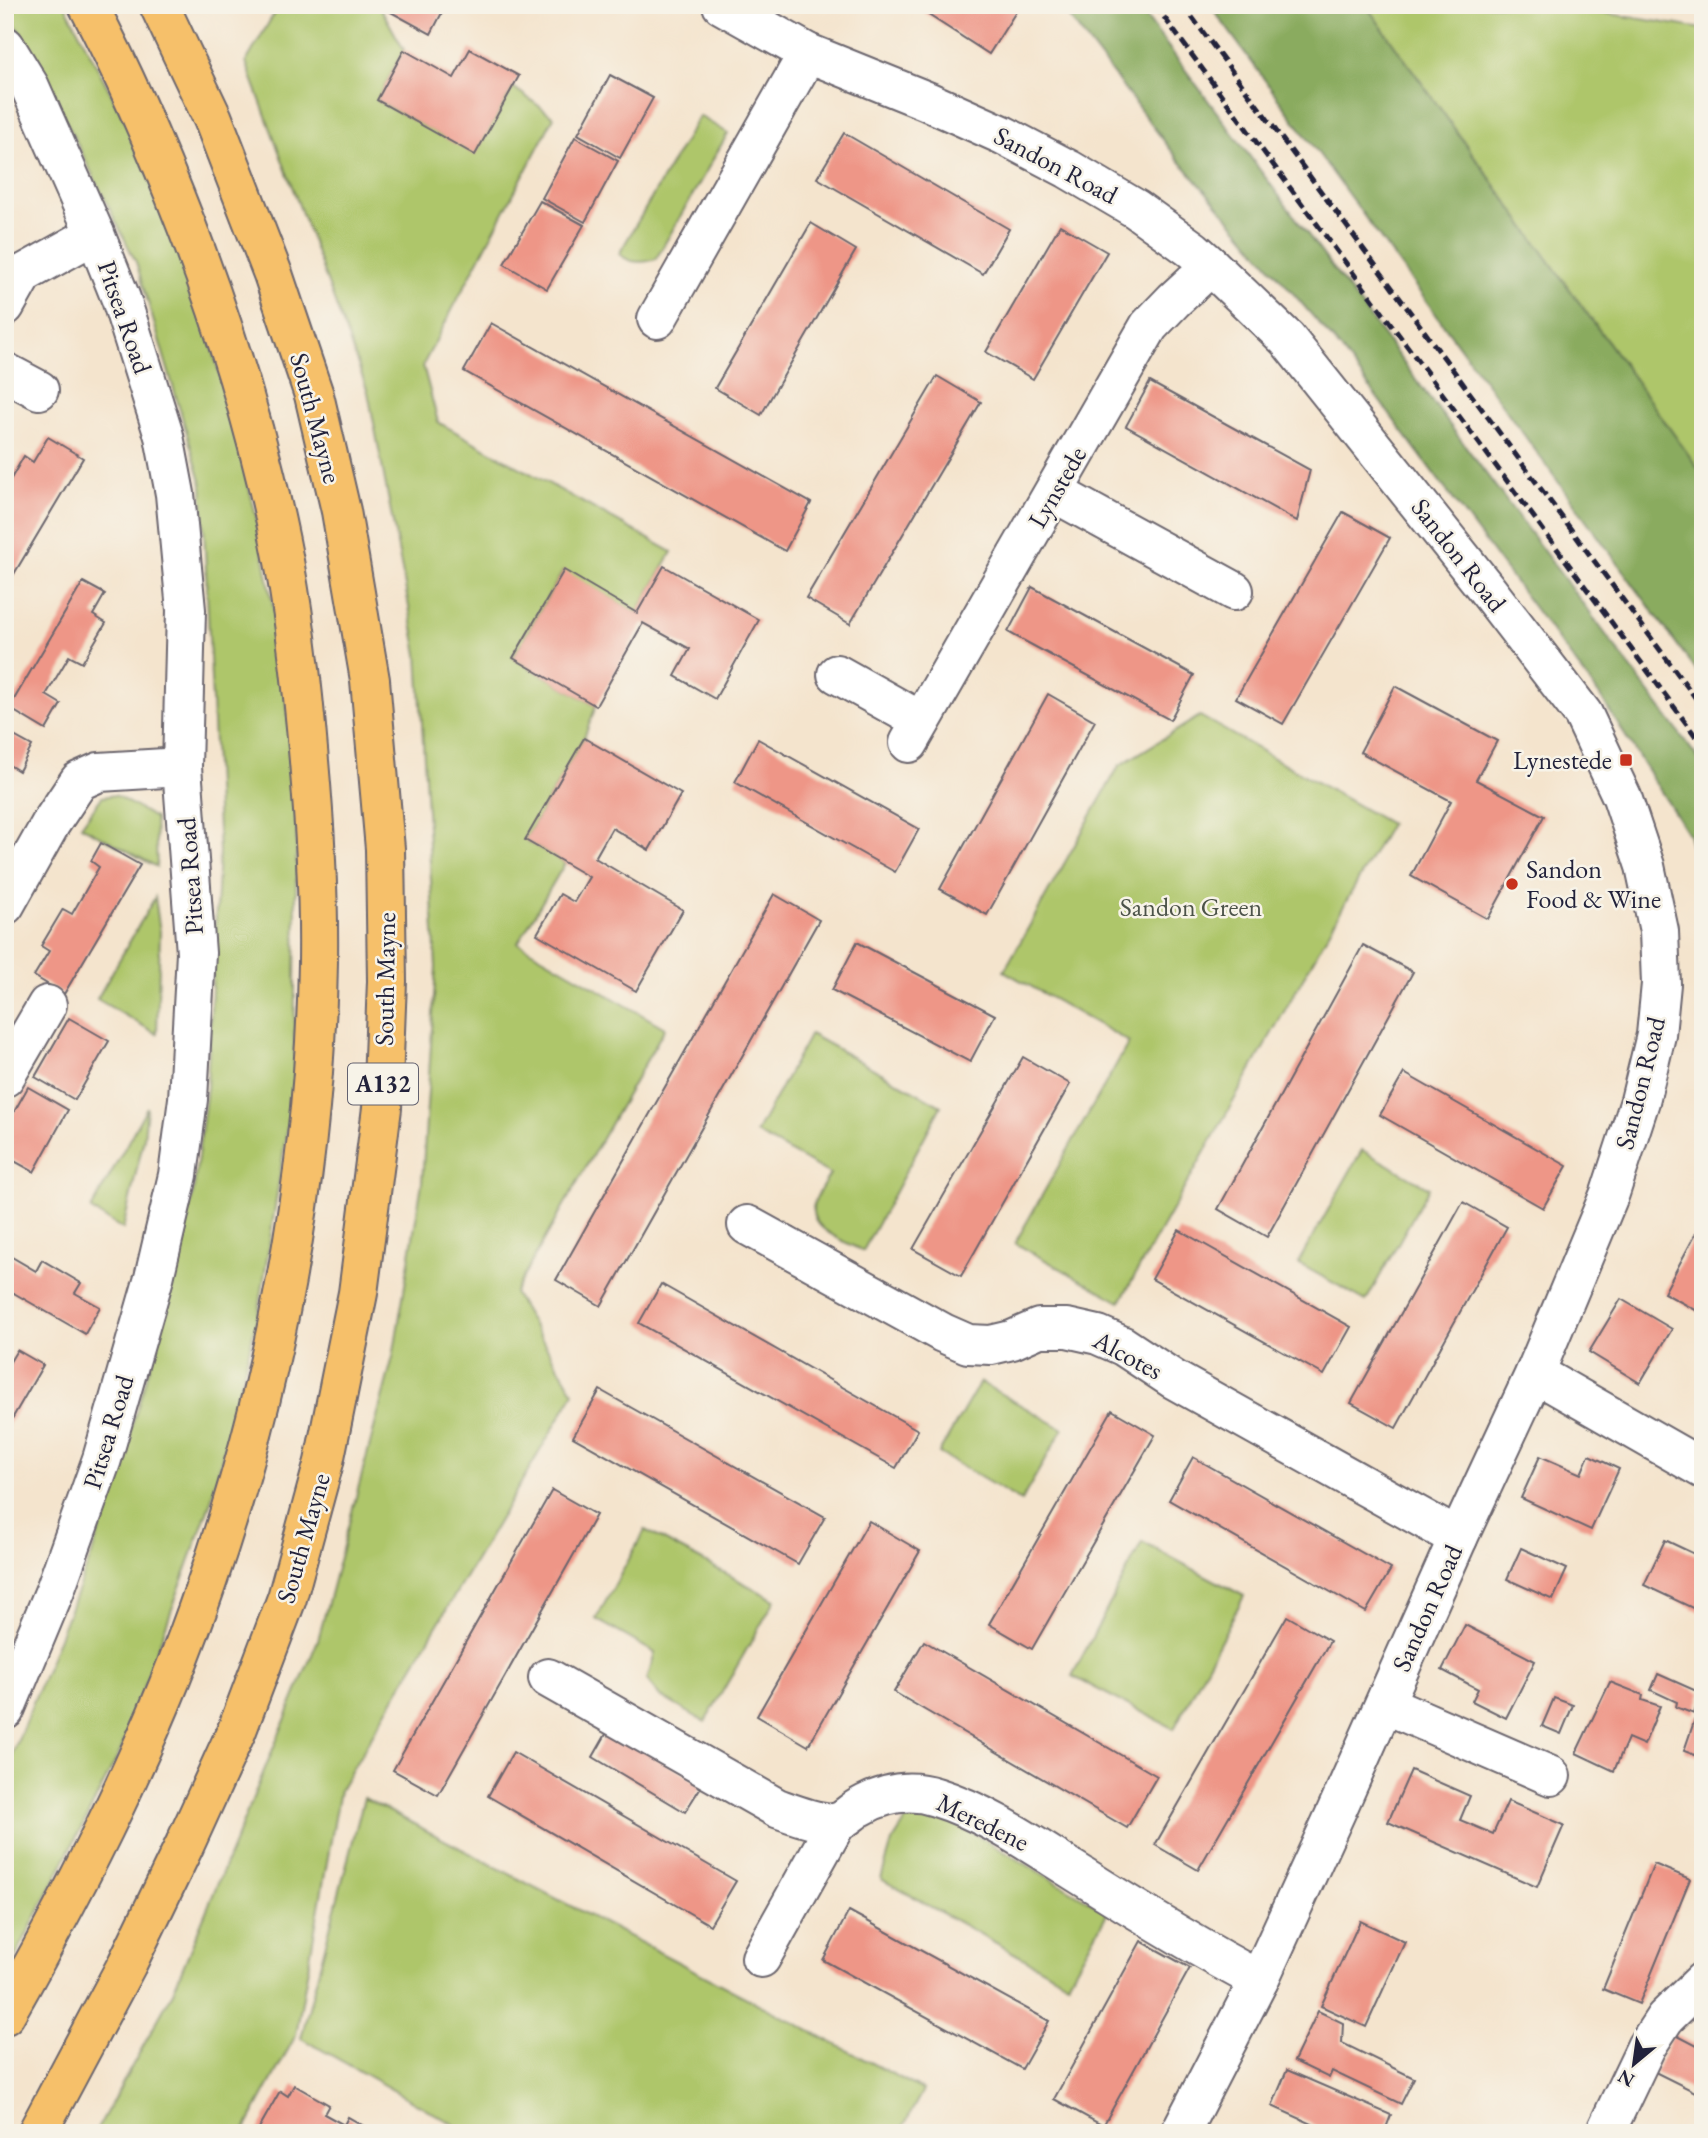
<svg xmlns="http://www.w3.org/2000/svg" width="1708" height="2138" viewBox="0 0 1708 2138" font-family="'EB Garamond',serif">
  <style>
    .green { fill: #aec66b; stroke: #687453; stroke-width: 2 }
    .forest { fill: #8aab5f; stroke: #56664d; stroke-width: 2 }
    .building { fill: #ee9687 }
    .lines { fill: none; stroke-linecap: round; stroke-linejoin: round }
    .street-casing { stroke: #6c666e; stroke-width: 42 }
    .primary-casing { stroke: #6c666e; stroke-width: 42 }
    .street { stroke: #fff; stroke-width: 38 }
    .primary { stroke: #f6c06b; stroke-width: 38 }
    .rail { stroke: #22223b; stroke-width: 5; stroke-dasharray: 10 5; stroke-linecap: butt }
    .poi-dot { fill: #c8321e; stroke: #f7f3e8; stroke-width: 2.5 }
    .labels { text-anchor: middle; stroke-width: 5; stroke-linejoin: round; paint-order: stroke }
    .shield { fill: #f7f3e8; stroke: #62616f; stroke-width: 2 }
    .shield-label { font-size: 24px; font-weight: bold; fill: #22223b }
    .street-label { font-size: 26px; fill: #22223b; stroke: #f7f3e8 }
    .poi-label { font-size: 26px; fill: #22223b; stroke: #f7f3e8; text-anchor: end }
    .park-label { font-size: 26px; fill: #4c5349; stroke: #f7f3e8 }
  </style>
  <rect width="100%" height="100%" fill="#f7f3e8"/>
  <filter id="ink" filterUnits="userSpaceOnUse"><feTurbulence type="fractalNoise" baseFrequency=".0143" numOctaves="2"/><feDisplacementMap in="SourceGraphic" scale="14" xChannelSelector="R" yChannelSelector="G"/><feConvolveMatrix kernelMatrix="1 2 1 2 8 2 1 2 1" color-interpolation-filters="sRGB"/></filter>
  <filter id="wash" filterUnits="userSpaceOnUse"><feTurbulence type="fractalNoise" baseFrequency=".00686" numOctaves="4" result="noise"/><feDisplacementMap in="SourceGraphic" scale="28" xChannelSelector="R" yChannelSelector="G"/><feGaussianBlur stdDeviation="1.57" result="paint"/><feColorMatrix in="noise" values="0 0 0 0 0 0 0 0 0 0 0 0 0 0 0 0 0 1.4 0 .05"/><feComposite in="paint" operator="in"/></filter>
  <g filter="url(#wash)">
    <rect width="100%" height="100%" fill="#f4e4cd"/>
    <!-- green -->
    <g class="green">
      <polygon points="5,5 65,5 130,130 202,307 256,515 279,637 297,793 294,1083 259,1311 211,1501 121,1750 5,1977 5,1773 92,1554 155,1351 193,1194 207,1088 219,852 202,484 136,262 50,89"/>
      <polygon points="279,5 379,5 404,50 377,100 475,154 513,87 554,117 423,365 438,422 672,552 637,613 563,571 513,658 596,706 584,738 525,840 565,863 518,943 665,1028 514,1293 574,1393 340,1790 296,2035 243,2133 95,2133 172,1994 318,1640 393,1357 422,1183 436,967 418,654 368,392 246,62"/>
      <polygon points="1384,5 1555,5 1703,29 1703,475 1367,7"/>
      <path d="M699,116L728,133L656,259C642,263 631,264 619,254Z"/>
      <polygon points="1200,716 1390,824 1120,1302 1015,1243 1129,1042 1004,971 1119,766"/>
      <polygon points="115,795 155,818 157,867 81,826 102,797"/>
      <polygon points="155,897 160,932 157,1034 97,999"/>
      <path d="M810,1034L941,1106L863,1251C846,1242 806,1228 814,1204C817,1193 825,1183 830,1174L756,1133Z"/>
      <polygon points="147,1107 144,1138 123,1229 91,1210"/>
      <polygon points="1362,1150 1429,1188 1366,1301 1298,1263"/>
      <polygon points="980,1382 1063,1429 1021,1501 939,1453"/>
      <polygon points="645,1530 775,1600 705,1722 660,1696 647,1680 655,1653 596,1619"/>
      <polygon points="1142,1542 1244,1596 1174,1729 1072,1676"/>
      <polygon points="364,1798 923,2090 900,2133 469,2133 301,2038"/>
      <polygon points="943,1816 1108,1912 1068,1983 881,1879 892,1842 908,1817"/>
    </g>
    <!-- forest -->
    <g class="forest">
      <polygon points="1060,5 1137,5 1703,765 1703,885 1688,834 1600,696 1340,348 1178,159"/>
      <polygon points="1210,5 1387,5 1368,8 1703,475 1703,680"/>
    </g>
    <g id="blocks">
      <!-- building -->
      <g class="building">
        <polygon points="378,5 446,5 431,34"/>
        <polygon points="913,5 1017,5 1019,7 989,54"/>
        <polygon points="470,49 519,76 475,155 377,100 404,50 454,78"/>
        <polygon points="610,75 653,98 620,158 578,134"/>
        <polygon points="844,133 1009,229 983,274 817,178"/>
        <polygon points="575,137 618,161 585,222 542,198"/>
        <polygon points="540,201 584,225 547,289 504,264"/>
        <polygon points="811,223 856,250 761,415 715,388"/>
        <polygon points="1060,225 1107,252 1033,379 986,352"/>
        <polygon points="491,323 811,503 785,551 464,371"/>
        <polygon points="937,376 981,402 850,624 806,598"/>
        <polygon points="1150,382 1310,470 1297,521 1126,426"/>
        <polygon points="48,437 83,458 5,589 5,514 9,508 5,506 5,489 24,456 33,462"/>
        <polygon points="1343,512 1390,538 1283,724 1236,698"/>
        <polygon points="664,566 759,620 715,699 675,676 690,649 643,623 596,706 513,658 564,570 637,613"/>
        <polygon points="83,582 105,594 93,615 106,623 82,663 69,656 46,695 61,704 46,730 9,708"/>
        <polygon points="1032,587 1194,675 1170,720 1008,632"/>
        <polygon points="1395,686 1497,741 1476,780 1544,816 1488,919 1411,876 1451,801 1360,752"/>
        <polygon points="1048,694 1095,721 987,915 940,889"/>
        <polygon points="5,731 32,746 19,771 9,765 5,771"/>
        <polygon points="584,738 681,794 649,850 612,828 595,858 683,910 636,991 537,934 560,894 574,902 589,877 525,840"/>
        <polygon points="758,739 919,829 895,872 735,782"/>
        <polygon points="101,843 140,865 64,994 34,976 49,951 41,946 63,909 72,914 99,867 91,861"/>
        <polygon points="774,894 819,920 601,1306 556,1280"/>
        <polygon points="857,942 995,1015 970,1062 832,990"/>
        <polygon points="1363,945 1413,972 1267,1237 1218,1209"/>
        <polygon points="69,1018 109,1041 75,1100 35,1077"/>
        <polygon points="1023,1057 1070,1084 961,1276 913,1249"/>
        <polygon points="1404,1073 1567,1166 1543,1208 1380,1115"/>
        <polygon points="28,1087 68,1110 34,1172 5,1156 5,1128"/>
        <polygon points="1463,1202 1507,1227 1396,1428 1351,1403"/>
        <polygon points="1179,1230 1351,1327 1324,1375 1152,1279"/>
        <polygon points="1696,1233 1703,1236 1703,1314 1664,1293"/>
        <polygon points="5,1253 36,1271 42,1260 81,1283 75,1293 100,1307 85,1334 5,1288"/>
        <polygon points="661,1284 918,1430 896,1468 639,1323"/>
        <polygon points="1621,1299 1672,1329 1640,1383 1589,1352"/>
        <polygon points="17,1350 43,1365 5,1431 5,1370"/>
        <polygon points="600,1390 825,1517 798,1564 573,1437"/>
        <polygon points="1112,1410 1155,1435 1032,1649 989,1624"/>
        <polygon points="1589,1455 1619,1469 1591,1530 1521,1498 1540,1456 1581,1474"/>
        <polygon points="1193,1457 1391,1569 1366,1612 1169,1500"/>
        <polygon points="552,1490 596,1515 438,1795 393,1770"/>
        <polygon points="869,1521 920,1551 808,1746 757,1716"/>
        <polygon points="1665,1540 1703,1558 1703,1613 1644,1585"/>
        <polygon points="1521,1548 1567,1569 1553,1600 1507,1579"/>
        <polygon points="1287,1616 1330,1641 1198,1870 1155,1845"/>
        <polygon points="1465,1625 1535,1661 1506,1718 1472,1701 1478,1689 1442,1670"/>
        <polygon points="924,1641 1157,1776 1127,1828 894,1692"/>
        <polygon points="1658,1674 1701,1693 1694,1714 1676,1707 1677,1702 1651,1690"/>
        <polygon points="1610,1682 1643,1695 1642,1700 1660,1706 1644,1745 1628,1738 1614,1771 1576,1753"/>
        <polygon points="1554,1698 1573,1705 1561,1734 1542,1726"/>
        <polygon points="1696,1716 1703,1718 1703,1758 1684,1751"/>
        <polygon points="609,1729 702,1785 685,1812 593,1757"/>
        <polygon points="513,1752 736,1881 710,1925 488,1796"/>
        <polygon points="1411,1770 1470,1796 1460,1820 1493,1834 1508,1801 1564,1825 1537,1887 1388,1822"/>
        <polygon points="1654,1864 1690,1879 1639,2004 1603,1989"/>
        <polygon points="849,1911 1049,2021 1022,2069 823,1960"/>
        <polygon points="1360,1921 1405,1942 1366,2027 1321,2006"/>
        <polygon points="1141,1941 1190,1968 1103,2126 1054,2099"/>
        <polygon points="1318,2011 1343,2023 1342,2043 1414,2078 1401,2104 1332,2071 1329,2078 1294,2061"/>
        <polygon points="1674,2034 1703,2049 1703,2096 1655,2072"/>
        <polygon points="1287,2070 1391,2115 1384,2133 1332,2133 1272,2106"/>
        <polygon points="294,2085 329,2105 324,2114 344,2125 348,2117 376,2133 263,2133 258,2130 280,2091 288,2096"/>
      </g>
    </g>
  </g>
  <g filter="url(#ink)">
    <use href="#blocks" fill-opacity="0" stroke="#6c666e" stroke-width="2"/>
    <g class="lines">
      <defs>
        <g id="street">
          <polyline points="722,5 808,53 927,101 1003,135 1068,169 1136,209 1193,250 1211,266 1287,339 1485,587 1583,714 1622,797 1645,866 1659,931 1661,984 1656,1035 1640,1101 1610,1193 1535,1373 1458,1538 1336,1812 1259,1980 1180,2133"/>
          <polyline points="5,46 30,87 95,234 121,299 164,436 175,494 186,610 182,767 196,953 188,1099 178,1175 154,1278 102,1459 55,1590 5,1710"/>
          <polyline points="5,306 23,274 95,234"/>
          <polyline points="657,319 808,53"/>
          <polyline points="5,372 39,390"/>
          <polyline points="1055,493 1234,591"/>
          <polyline points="837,674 921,721"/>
          <polyline points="909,743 1149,326 1174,300 1211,266"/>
          <polyline points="5,905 51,823 79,781 99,772 182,767"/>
          <polyline points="5,1077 47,1005"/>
          <polyline points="747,1225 943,1333 968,1344 991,1345 1012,1340 1039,1328 1067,1328 1098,1335 1123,1346 1173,1379 1458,1538"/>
          <polyline points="1535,1373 1703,1469"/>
          <path d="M548,1678L777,1808C791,1813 823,1826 838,1821C846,1819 853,1810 860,1807C884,1793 909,1788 936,1797C987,1813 1031,1844 1076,1872C1136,1910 1196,1947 1259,1980"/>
          <polyline points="1385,1704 1551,1776"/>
          <polyline points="761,1958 837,1822"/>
          <polyline points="1605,2133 1646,2047 1665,2018 1703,1981"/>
        </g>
        <g id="primary">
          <path d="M5,2015C83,1877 155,1735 206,1585C274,1389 315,1170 318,962C319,895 315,828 309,761C303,688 295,613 280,541C258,434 226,329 187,227C158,152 126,77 88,5"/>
          <polyline points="37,2133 127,1964 185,1844 237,1730 287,1598 324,1462 358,1293 382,1108 387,981 385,849 370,680 341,511 314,395 273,274 213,119 159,5"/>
        </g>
      </defs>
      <!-- street casing -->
      <use href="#street" class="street-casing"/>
      <!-- primary casing -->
      <use href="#primary" class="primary-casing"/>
      <!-- street -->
      <use href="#street" class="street"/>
      <!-- primary -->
      <use href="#primary" class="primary"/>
      <!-- rail -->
      <g class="rail">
        <polyline points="1155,5 1703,746"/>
        <polyline points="1183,5 1703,708"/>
      </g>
    </g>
  </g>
  <!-- markers -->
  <g class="poi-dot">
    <rect x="1619" y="753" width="14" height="14" rx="3.5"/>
    <circle cx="1512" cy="884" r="7"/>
  </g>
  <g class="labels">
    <!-- shield labels -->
    <rect class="shield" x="348" y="1063.5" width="70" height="41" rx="5"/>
    <g class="shield-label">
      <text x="383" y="1092">A132</text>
    </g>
    <!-- street labels -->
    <g class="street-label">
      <text transform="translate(1056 165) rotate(28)" y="9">Sandon Road</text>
      <text transform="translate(125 317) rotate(71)" y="9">Pitsea Road</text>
      <text transform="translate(316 418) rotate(75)" y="9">South Mayne</text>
      <text transform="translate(1057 487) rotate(-60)" y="9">Lynstede</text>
      <text transform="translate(1459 555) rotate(52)" y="9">Sandon Road</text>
      <text transform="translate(190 876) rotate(-94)" y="9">Pitsea Road</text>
      <text transform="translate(385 979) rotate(-89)" y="9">South Mayne</text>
      <text transform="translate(1640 1083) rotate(-76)" y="9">Sandon Road</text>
      <text transform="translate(1128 1355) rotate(28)" y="9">Alcotes</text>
      <text transform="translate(108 1432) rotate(-73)" y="9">Pitsea Road</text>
      <text transform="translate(303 1538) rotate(-74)" y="9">South Mayne</text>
      <text transform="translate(1427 1608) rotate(-66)" y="9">Sandon Road</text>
      <text transform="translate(983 1822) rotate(26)" y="9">Meredene</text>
    </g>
    <!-- poi labels -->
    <g class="poi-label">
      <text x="1612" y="769">Lynestede</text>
      <text x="1526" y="878" text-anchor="start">Sandon<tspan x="1526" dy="30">Food &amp; Wine</tspan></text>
    </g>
    <!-- park labels -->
    <g class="park-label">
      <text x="1191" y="916">Sandon Green</text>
    </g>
  </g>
  <!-- margin -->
  <rect width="1708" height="2138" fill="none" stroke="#f7f3e8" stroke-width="28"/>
  <!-- north arrow -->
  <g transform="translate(1634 2064) rotate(209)" stroke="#f7f3e8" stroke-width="5" paint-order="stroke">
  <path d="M0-5L12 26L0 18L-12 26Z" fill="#22223b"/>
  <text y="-10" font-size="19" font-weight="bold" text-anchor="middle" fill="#22223b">N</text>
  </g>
</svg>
